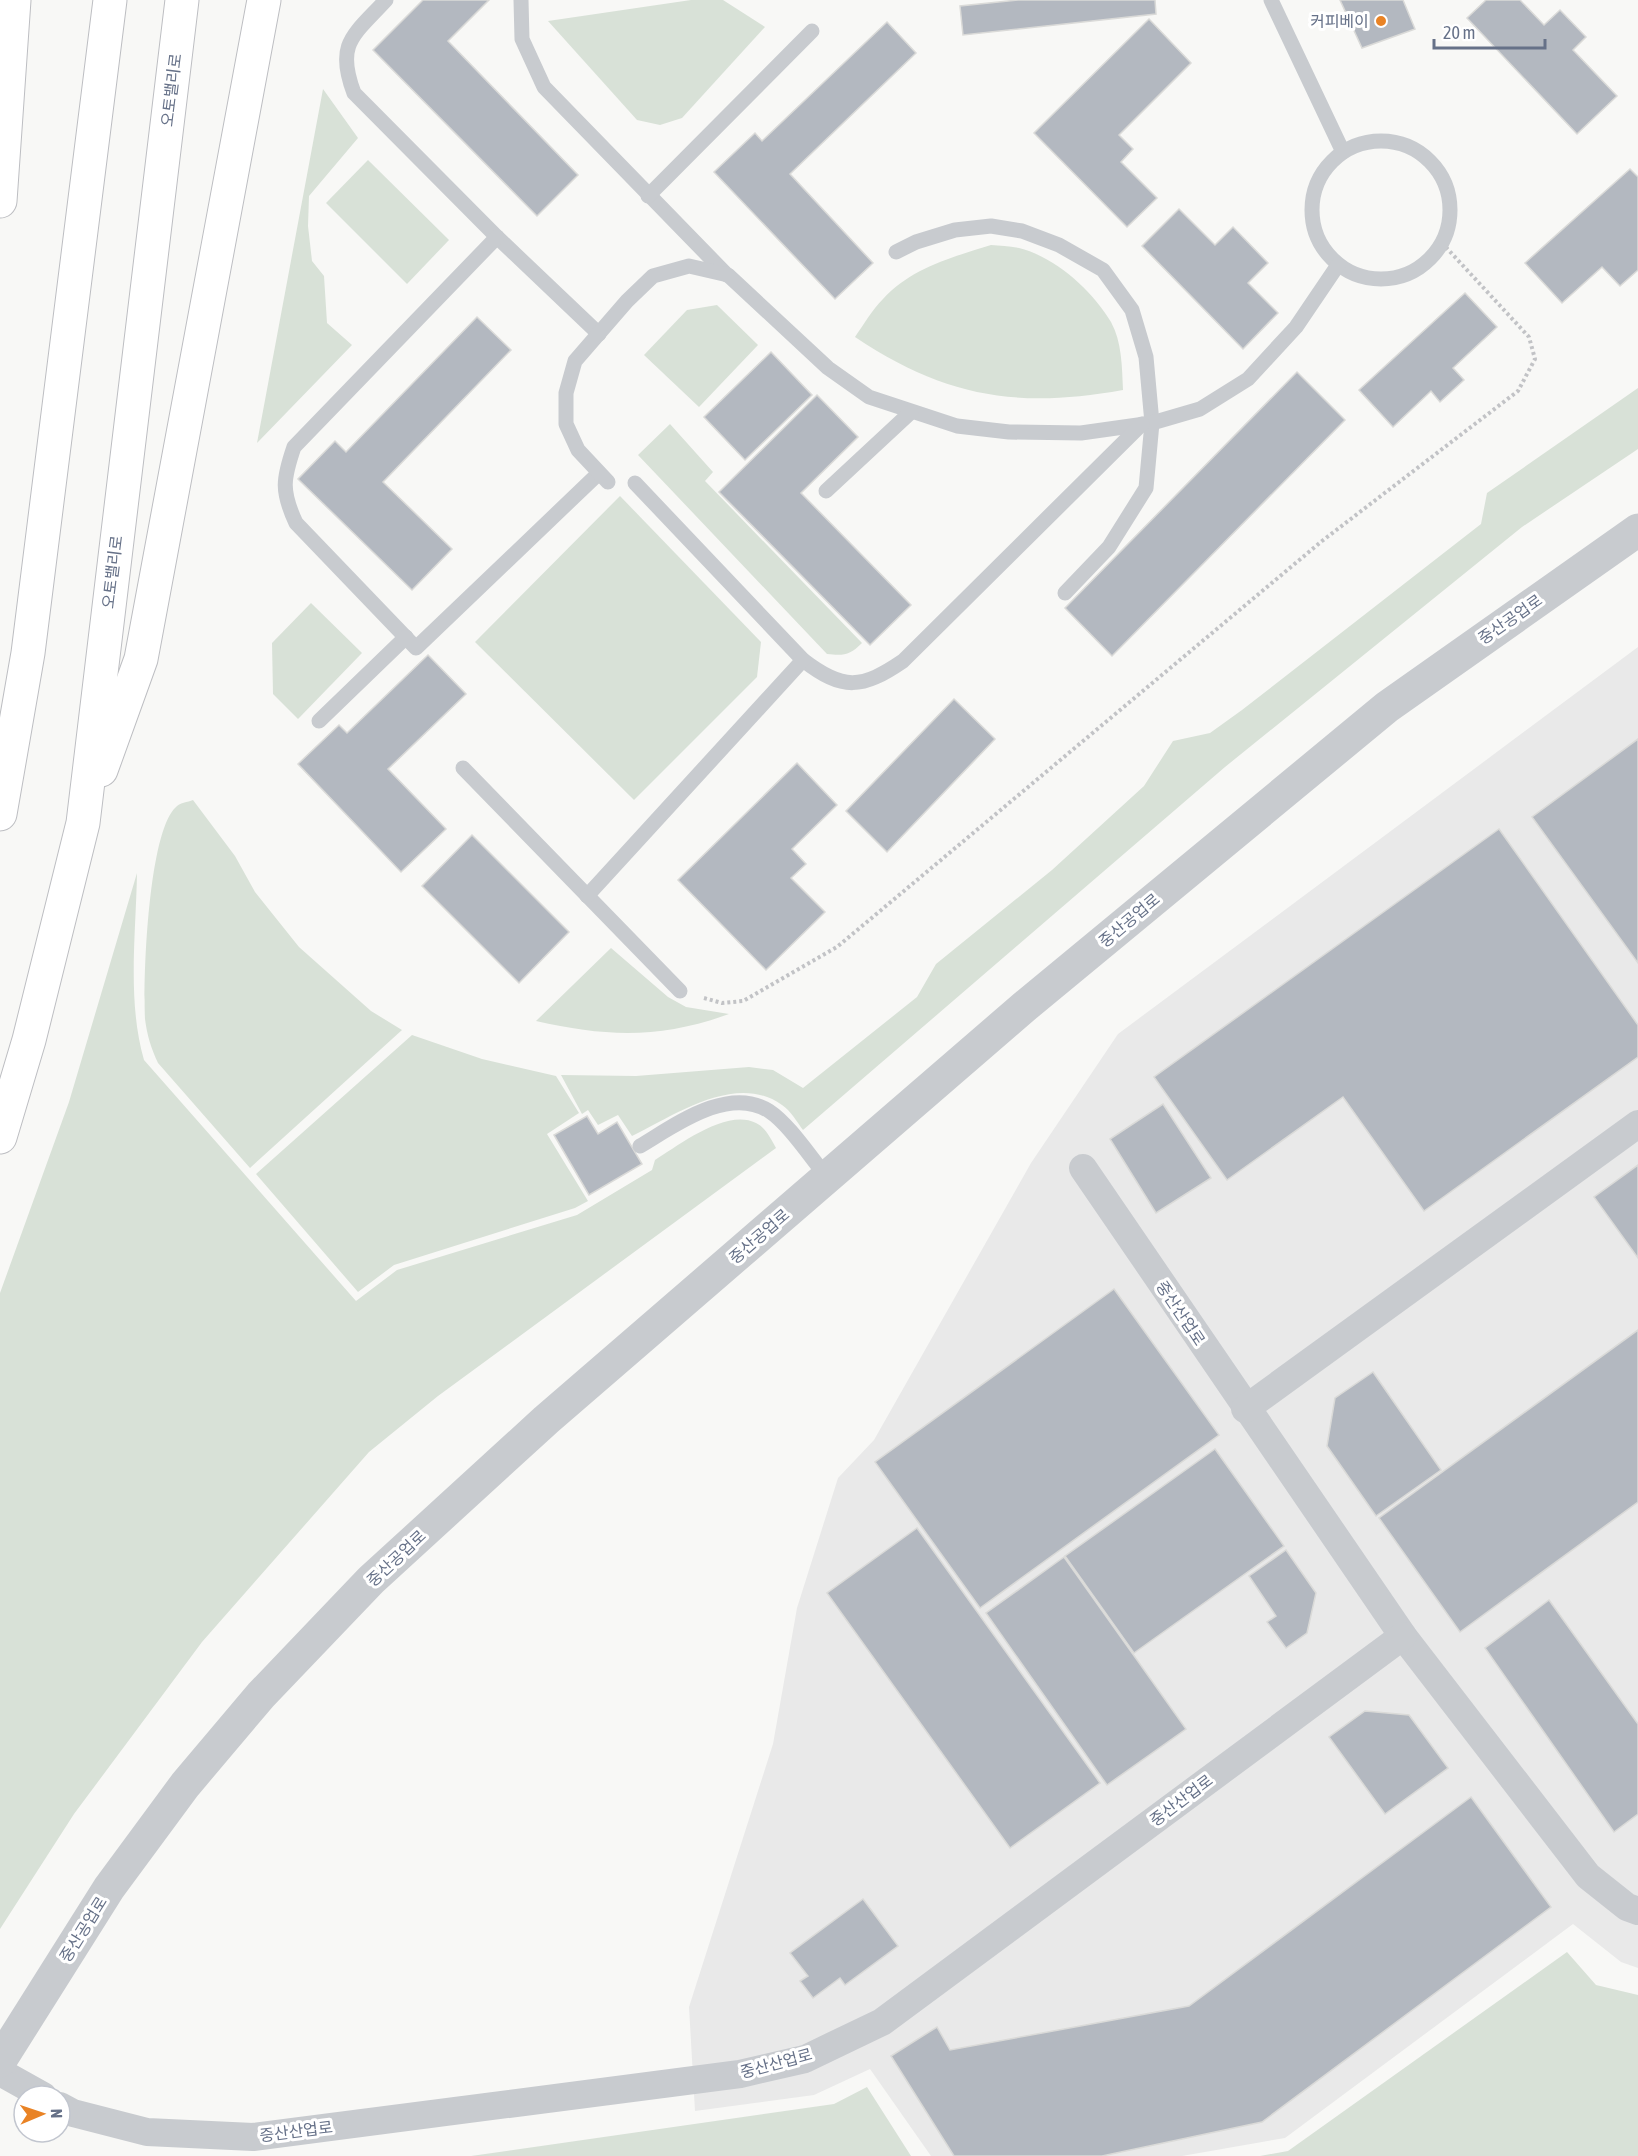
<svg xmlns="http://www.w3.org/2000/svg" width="1638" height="2156" viewBox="0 0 1638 2156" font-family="'Asap Condensed','Noto Sans KR',sans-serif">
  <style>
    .built { fill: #e9e9e9 }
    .green { fill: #d8e1d7 }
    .building { fill: #b3b8c0; stroke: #dadad8; stroke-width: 1.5 }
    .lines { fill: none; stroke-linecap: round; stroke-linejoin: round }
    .trunk-casing { stroke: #bdbec2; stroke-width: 35 }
    .path { stroke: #c2c3c6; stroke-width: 4; stroke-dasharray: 3 3; stroke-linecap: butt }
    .service { stroke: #c8cbcf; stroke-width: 15 }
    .minor { stroke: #c8cbcf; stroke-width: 28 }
    .tertiary { stroke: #c8cbcf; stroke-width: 33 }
    .trunk { stroke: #fff; stroke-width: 33 }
    .poi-dot { fill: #e98325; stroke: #fff; stroke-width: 2 }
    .labels { text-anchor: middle; stroke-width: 6; stroke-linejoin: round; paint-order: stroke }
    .poi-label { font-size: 16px; fill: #667188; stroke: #fff; text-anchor: end }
    .street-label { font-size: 16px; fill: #667188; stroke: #fff }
  </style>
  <rect width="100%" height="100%" fill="#f8f8f6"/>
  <!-- built -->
  <polygon class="built" points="1638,647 1638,1968 1621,1962 1573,1924 1285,2138 1182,2156 931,2156 870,2069 814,2095 695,2111 689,2007 773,1744 797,1608 838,1478 874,1440 1031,1163 1118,1034"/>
  <!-- green -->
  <g class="green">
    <polygon points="691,0 723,0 765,27 682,118 660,125 637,120 548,21"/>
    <polygon points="323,89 358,138 309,196 308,226 312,261 324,276 327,323 352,345 257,443"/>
    <polygon points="368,160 449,240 407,284 326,203"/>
    <path d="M991,245C1000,246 1010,246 1019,248C1055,257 1092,290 1111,322C1122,342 1122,367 1123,390C1017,409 945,397 855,337C864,324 872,310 883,299C911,268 953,257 991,245Z"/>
    <polygon points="717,305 758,345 699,407 644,355 687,310"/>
    <path d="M1638,388V449L1522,527L1225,767L803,1130C797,1122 791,1111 782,1105C736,1072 675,1115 632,1136L618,1115L598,1125L588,1110L582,1114L561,1075L636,1076L749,1067L773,1070L803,1088L917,997L936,964L1052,870L1144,786L1173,741L1210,733L1242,710L1481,524L1487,493Z"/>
    <path d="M670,424L713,472L705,481L862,643C850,655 844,656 827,654L638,455Z"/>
    <polygon points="620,496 761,642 757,677 634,800 475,642"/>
    <polygon points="311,603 362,653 298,719 273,694 272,643"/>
    <path d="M193,800L235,856L255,892L299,947L371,1011L402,1030L250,1168L158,1063C151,1048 147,1035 145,1019C143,980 148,832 176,807C179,803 188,802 193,800Z"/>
    <path d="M137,873C136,934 127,1001 144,1060L356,1301L397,1270L577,1215L652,1170L655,1160C678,1146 726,1108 756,1123C765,1127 771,1139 776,1148L438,1396L369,1452L202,1642L74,1814L0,1929V1293L69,1102Z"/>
    <path d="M611,948L668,997L686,1007L729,1014C660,1039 607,1037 536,1021Z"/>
    <polygon points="412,1035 482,1059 556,1076 579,1113 547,1134 588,1201 575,1208 394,1265 358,1292 256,1174"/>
    <polygon points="1567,1952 1596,1985 1638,1995 1638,2156 1260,2156 1288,2151"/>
    <polygon points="867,2087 911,2156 471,2156 834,2104"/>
  </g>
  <!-- building -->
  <g class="building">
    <polygon points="423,0 489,0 448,41 578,175 537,216 373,50"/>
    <polygon points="1018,0 1155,0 1156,14 963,35 960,6"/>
    <polygon points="1340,0 1403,0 1415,29 1362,48"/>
    <polygon points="1486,0 1520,0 1544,25 1560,10 1586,37 1573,50 1617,96 1577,134 1467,18"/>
    <polygon points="1149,19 1191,63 1119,135 1133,149 1121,162 1157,198 1127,227 1034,133"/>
    <polygon points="887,22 916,53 790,174 873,263 835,299 714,172 755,133 762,141"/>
    <polygon points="1630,169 1638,177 1638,270 1620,286 1602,267 1562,303 1525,263"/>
    <polygon points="1179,209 1215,245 1233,227 1268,263 1248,283 1278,313 1243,349 1142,246"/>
    <polygon points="1465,293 1497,327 1453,368 1464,380 1440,402 1431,391 1393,427 1359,390"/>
    <polygon points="477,317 511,350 383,482 452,549 412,590 298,479 335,441 346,452"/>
    <polygon points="771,352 812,395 745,460 704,417"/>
    <polygon points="1297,372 1345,420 1112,656 1065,608"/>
    <polygon points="817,395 858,437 801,493 911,605 870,645 719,492"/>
    <polygon points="428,655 466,694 388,769 446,829 401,872 298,764 339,725 347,733"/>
    <polygon points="954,699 995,739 887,852 846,811"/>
    <polygon points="1638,739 1638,963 1532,817"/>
    <polygon points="797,763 837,805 792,849 806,864 791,878 825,912 766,970 678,880"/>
    <polygon points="1499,829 1638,1025 1638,1057 1424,1211 1343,1097 1227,1180 1154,1077"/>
    <polygon points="472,835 569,932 519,983 422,886"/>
    <polygon points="1163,1104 1211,1178 1156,1213 1110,1139"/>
    <polygon points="587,1116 598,1134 617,1122 642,1164 589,1195 554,1135"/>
    <polygon points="1638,1165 1638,1258 1594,1197"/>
    <polygon points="1114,1289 1219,1435 980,1608 875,1462"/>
    <polygon points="1638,1330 1638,1502 1460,1632 1379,1518"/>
    <polygon points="1373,1372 1441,1470 1376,1516 1327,1446 1335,1398"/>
    <polygon points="1215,1449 1284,1546 1134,1653 1065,1556"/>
    <polygon points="917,1528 1100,1783 1010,1848 827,1593"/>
    <polygon points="1286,1550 1316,1593 1307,1633 1286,1648 1267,1622 1276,1616 1249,1576"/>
    <polygon points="1064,1557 1186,1729 1107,1785 986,1613"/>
    <polygon points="1549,1600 1638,1724 1638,1814 1614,1832 1485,1648"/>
    <polygon points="1365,1711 1409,1715 1448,1768 1385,1814 1329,1737"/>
    <polygon points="1471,1797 1551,1907 1262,2122 1102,2156 954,2156 891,2056 937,2027 950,2050 1189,2006"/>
    <polygon points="863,1899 898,1946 845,1985 840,1978 813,1998 800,1981 808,1976 790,1953"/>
  </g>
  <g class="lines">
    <defs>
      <g id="trunk">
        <polyline points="0,201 14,0"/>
        <polyline points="101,770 141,659 264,0"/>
        <polyline points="0,814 28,653 110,0"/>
        <polyline points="0,1137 29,1040 83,823 182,0"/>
      </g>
    </defs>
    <!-- trunk casing -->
    <use href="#trunk" class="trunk-casing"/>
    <!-- path -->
    <polyline class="path" points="704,998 722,1003 743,1001 837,947 1322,541 1518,391 1535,359 1529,337 1442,243"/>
    <!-- service -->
    <g class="service">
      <path d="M386,0C354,35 335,43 354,93L497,237L599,334"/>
      <polyline points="521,0 522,39 544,87 727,275"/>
      <polyline points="1271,0 1343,152"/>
      <circle cx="1381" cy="210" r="69"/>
      <polyline points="648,196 812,31"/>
      <path d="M497,237L294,447C283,479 281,491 296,523L416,648L599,473"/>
      <polyline points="896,252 916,242 955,230 991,226 1022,231 1059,245 1103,270 1132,310 1146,357 1152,423 1146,488 1109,547 1065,593"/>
      <polyline points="608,482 578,450 566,424 566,393 575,361 627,301 653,276 689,266 728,275 828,368 869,397 957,426 1009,432 1081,433 1152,423 1200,409 1248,379 1296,327 1338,265"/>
      <path d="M635,483L803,660C843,691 862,689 903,661L1142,424"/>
      <polyline points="826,491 911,412"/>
      <polyline points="319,721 406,637"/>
      <polyline points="463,768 680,991"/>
      <polyline points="587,896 803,660"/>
      <path d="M640,1146C674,1126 728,1085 769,1111C789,1124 811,1158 827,1177"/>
    </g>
    <!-- minor -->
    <g class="minor">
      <polyline points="1083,1168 1403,1636 1588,1876 1627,1907 1638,1911"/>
      <polyline points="1245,1409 1638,1124"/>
      <polyline points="0,2072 43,2096"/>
      <polyline points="60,2106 73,2113 147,2132 253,2137 740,2074 805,2059 882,2022 1403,1636"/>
    </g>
    <!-- tertiary -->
    <polyline class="tertiary" points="0,2061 109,1888 185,1785 261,1695 371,1580 546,1420 1024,1007 1387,707 1638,530"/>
    <!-- trunk -->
    <use href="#trunk" class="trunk"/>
  </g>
  <!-- markers -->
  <circle class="poi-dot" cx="1381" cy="21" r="6"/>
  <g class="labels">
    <!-- poi labels -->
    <g class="poi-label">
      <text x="1369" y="27">커피베이</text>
    </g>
    <!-- street labels -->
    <g class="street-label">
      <text transform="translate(171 90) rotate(-83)" y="6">오토밸리로</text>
      <text transform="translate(112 572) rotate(-83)" y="6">오토밸리로</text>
      <text transform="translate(1510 619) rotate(-35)" y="6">중산공업로</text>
      <text transform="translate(1129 920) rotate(-40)" y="6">중산공업로</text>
      <text transform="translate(759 1236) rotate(-41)" y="6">중산공업로</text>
      <text transform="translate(1181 1313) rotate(56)" y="6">중산산업로</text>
      <text transform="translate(396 1558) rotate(-43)" y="6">중산공업로</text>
      <text transform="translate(1181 1800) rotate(-37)" y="6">중산산업로</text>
      <text transform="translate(83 1929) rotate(-58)" y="6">중산공업로</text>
      <text transform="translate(776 2063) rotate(-15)" y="6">중산산업로</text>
      <text transform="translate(296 2131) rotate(-7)" y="6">중산산업로</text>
    </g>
  </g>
  <!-- north arrow -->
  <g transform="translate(42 2114) rotate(88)"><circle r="28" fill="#ffffff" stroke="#c2c6cf" stroke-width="1.5"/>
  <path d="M0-4.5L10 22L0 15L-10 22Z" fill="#e98325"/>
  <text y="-9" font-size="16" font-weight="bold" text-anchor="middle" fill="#667188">N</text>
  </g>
  <!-- scale -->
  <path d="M1434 39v9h111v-9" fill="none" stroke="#667188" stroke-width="3"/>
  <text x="1443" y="39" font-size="18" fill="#667188" stroke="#ffffff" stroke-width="4.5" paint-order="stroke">20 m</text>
</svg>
